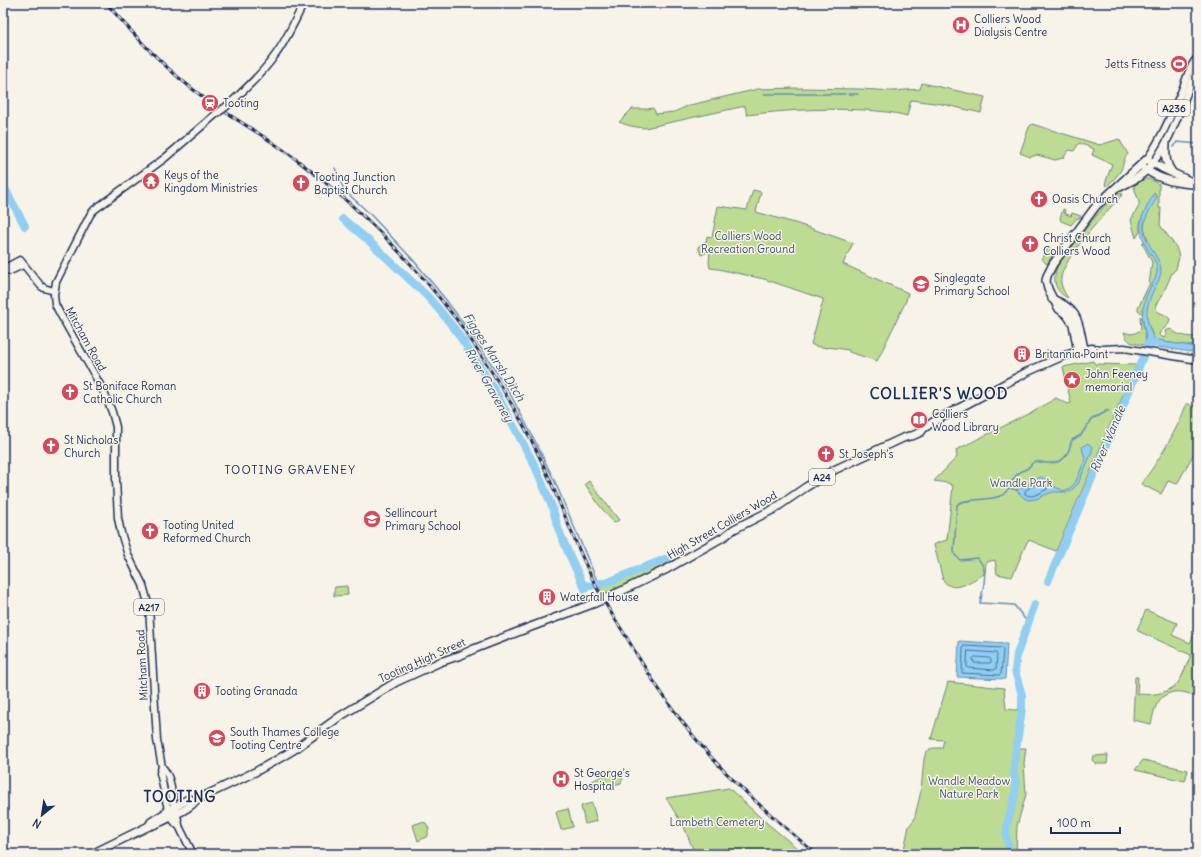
<svg xmlns="http://www.w3.org/2000/svg" width="1201" height="857" viewBox="0 0 1201 857" font-family="Delius,sans-serif">
  <style>
    .green { fill: #bedb93; stroke: #6c8578 }
    .water { fill: #91cef2; stroke: #628eb7 }
    .lines { fill: none; stroke-linecap: round; stroke-linejoin: round }
    .shore { stroke: #4a6f99; stroke-width: 1 }
    .stream { stroke: #628eb7; stroke-width: 1.5 }
    .river { stroke: #91cef2; stroke-width: 8 }
    .major-casing { stroke: #1b2f5e; stroke-width: 9 }
    .highway-casing { stroke: #1b2f5e; stroke-width: 10 }
    .major { stroke: #f7f3e8; stroke-width: 6 }
    .highway { stroke: #f7f3e8; stroke-width: 7 }
    .rail-casing { stroke: #1b2f5e; stroke-width: 3 }
    .rail { stroke: #f7f3e8; stroke-width: 1.5; stroke-dasharray: 4.5; stroke-linecap: butt }
    .major-bridge-casing { stroke: #1b2f5e; stroke-width: 9; stroke-linecap: butt }
    .highway-bridge-casing { stroke: #1b2f5e; stroke-width: 10; stroke-linecap: butt }
    .major-bridge { stroke: #f7f3e8; stroke-width: 6 }
    .highway-bridge { stroke: #f7f3e8; stroke-width: 7 }
    .labels { text-anchor: middle; stroke-width: 3; stroke-linejoin: round; paint-order: stroke }
    .shield { fill: #f7f3e8; stroke: #5d6a87; stroke-width: 1 }
    .shield-label { font-size: 10px; font-weight: bold; fill: #1b2f5e }
    .poi-label { font-size: 11px; fill: #1b2f5e; stroke: #f7f3e8; text-anchor: start }
    .park-label { font-size: 11px; fill: #3c5169; stroke: #f7f3e8 }
    .street-label { font-size: 11px; fill: #1b2f5e; stroke: #f7f3e8 }
    .water-label { font-size: 12px; font-style: italic; fill: #385783; stroke: #f7f3e8 }
    .neighbourhood-label { font-size: 12px; letter-spacing: 1px; fill: #1b2f5e; stroke: #f7f3e8 }
    .district-label { font-size: 15px; font-weight: bold; letter-spacing: 1px; fill: #1b2f5e; stroke: #f7f3e8 }
  </style>
  <rect width="100%" height="100%" fill="#f7f3e8"/>
  <filter id="ink" filterUnits="userSpaceOnUse"><feTurbulence type="fractalNoise" baseFrequency=".025" numOctaves="2"/><feDisplacementMap in="SourceGraphic" scale="8" xChannelSelector="R" yChannelSelector="G"/><feConvolveMatrix kernelMatrix="1 2 1 2 8 2 1 2 1" color-interpolation-filters="sRGB"/></filter>
  <g filter="url(#ink)">
    <!-- green -->
    <g class="green">
      <path d="M922,83L985,97L981,113L942,104L911,100L907,116C893,112 878,111 864,110C825,108 785,110 747,115L745,106L645,128C635,127 628,126 619,122L632,109H648L653,108L656,114L674,112L690,105L758,89L798,88L860,89L893,91L920,89Z"/>
      <path d="M1032,124L1100,145L1119,139L1128,154C1123,159 1124,164 1121,170C1118,176 1112,181 1107,186L1105,184L1112,164L1092,155L1094,149L1079,143L1074,151L1069,150L1063,158L1055,160L1037,155L1030,157L1020,153L1029,127Z"/>
      <path d="M1145,179H1150L1159,184V208H1161L1160,225L1176,247L1179,257L1176,269L1172,273L1162,296L1156,304C1155,312 1159,312 1165,315C1167,316 1168,317 1170,319L1168,325L1160,332L1159,335L1164,338L1166,335L1165,331L1171,329C1177,336 1189,337 1198,337V347L1164,342L1154,339L1148,325L1146,317L1138,310V308L1149,285L1152,262L1142,243L1148,241L1144,227L1147,208L1141,220L1140,225V232L1136,238L1131,220L1139,206V202L1134,187L1135,185Z"/>
      <polygon points="753,190 761,192 756,212 798,224 853,243 843,264 908,293 906,301 877,361 849,352 849,350 828,347 828,348 815,346 811,344 823,301 823,299 764,279 718,269 710,268 709,263 710,251 701,255 698,247 706,241 707,236 712,237 718,206 747,210"/>
      <path d="M1117,193L1123,194C1108,210 1063,258 1061,278C1060,285 1064,292 1068,298C1055,292 1052,280 1057,267C1059,261 1065,255 1070,250C1084,230 1099,211 1117,193Z"/>
      <polygon points="1063,209 1065,210 1064,213 1071,216 1072,213 1081,216 1079,218 1076,219 1071,225 1061,221 1060,218"/>
      <polygon points="1050,248 1055,252 1047,264 1041,259 1047,249"/>
      <path d="M1140,316L1142,318L1146,338L1145,345C1134,343 1128,345 1124,332C1131,335 1136,334 1141,329Z"/>
      <path d="M1093,361L1095,364L1136,365L1056,551L1029,540L1027,542L1012,577L997,574L995,560L986,562L985,574L982,575C971,581 953,595 943,580L934,545L937,543L947,540L953,486L948,483L934,481L957,457L956,450L1030,413L1041,406V407L1056,398L1068,404L1071,403L1063,367Z"/>
      <path d="M1187,403L1198,410V446L1177,484L1168,481L1161,494L1141,484C1159,461 1177,430 1187,403Z"/>
      <polygon points="589,481 619,520 614,523 599,505 585,484"/>
      <polygon points="667,557 667,560 671,560 670,562 618,589 615,587 613,591 603,596 599,586 602,584 598,580 606,581"/>
      <polygon points="347,586 348,595 334,596 334,590 335,587"/>
      <path d="M1146,610L1177,623L1172,635L1190,643L1198,626V699C1187,690 1168,688 1159,701C1154,707 1153,717 1151,724L1133,720L1135,677H1138L1137,694C1152,695 1166,695 1178,683C1182,678 1188,661 1191,655L1138,631L1137,630Z"/>
      <polygon points="948,682 1004,688 1006,709 1015,710 1022,709 1016,748 1026,748 1024,763 1026,794 1017,826 1016,854 903,854 909,826 914,820 921,791 924,759 926,752 934,748 942,748 944,740 931,739"/>
      <polygon points="1108,755 1107,764 1096,764 1092,760 1093,756"/>
      <polygon points="1143,760 1188,770 1185,781 1135,770"/>
      <polygon points="612,770 623,778 621,783 610,786 608,785 589,789 589,783"/>
      <polygon points="729,788 762,819 804,854 695,854 684,827 666,798"/>
      <polygon points="592,803 597,821 585,824 581,806"/>
      <polygon points="568,809 573,827 561,830 556,812"/>
      <polygon points="421,822 426,823 429,829 428,831 428,836 418,841 413,825"/>
    </g>
    <!-- water -->
    <g class="water">
      <path d="M1154,193L1157,197C1153,205 1146,215 1144,224C1142,234 1150,245 1154,253C1157,258 1161,264 1161,270C1161,276 1158,282 1155,287C1145,308 1144,317 1154,339L1164,341V342L1198,347V353L1145,345C1148,333 1140,322 1143,309C1144,304 1145,299 1147,294C1150,287 1158,277 1157,269C1157,262 1151,255 1148,250C1134,223 1142,218 1154,193Z"/>
      <path d="M1088,443L1092,447V452L1078,484L1069,492H1052L1036,499L1028,500L1024,498L1017,491L1018,488H1023L1034,480L1041,477C1046,479 1048,482 1052,485C1055,488 1060,488 1063,491C1075,488 1077,479 1081,469C1082,466 1084,463 1085,459C1085,455 1082,451 1082,447Z"/>
      <polygon points="959,641 1007,644 1005,679 957,677"/>
    </g>
    <g class="lines">
      <!-- shore -->
      <g class="shore">
        <path d="M1041,481L1047,487V489C1040,493 1032,499 1025,494V491Z"/>
        <polygon points="964,646 1002,648 1003,650 1001,674 999,675 962,673 963,648"/>
        <polygon points="968,651 996,653 997,655 996,669 994,670 968,668 967,666"/>
        <polygon points="975,657 989,658 991,660 991,662 989,663 974,663 973,659"/>
      </g>
      <!-- stream -->
      <g class="stream">
        <polyline points="764,94 845,94"/>
        <polyline points="848,94 858,94"/>
        <polyline points="1174,147 1177,142 1198,144"/>
        <polyline points="335,168 344,190 369,213 414,261 446,300 473,336 508,390 532,435 555,482 598,583"/>
        <polyline points="1117,410 1122,409"/>
        <polyline points="1009,488 1017,490"/>
        <path d="M1028,623L1014,605L980,603C983,589 990,569 977,558L960,560L955,555L954,551L957,505C962,498 990,501 1000,496C1009,493 1009,483 1015,477C1018,472 1023,471 1028,468C1030,466 1032,463 1035,461C1044,463 1057,466 1065,457C1069,453 1070,445 1072,440L1081,435L1091,420L1106,411H1109"/>
      </g>
      <!-- river -->
      <g class="river">
        <polyline points="3,185 25,226"/>
        <polyline points="343,219 369,241 427,296 441,312 457,332 478,364 495,391 535,466 553,509 558,528 568,552 585,589"/>
        <polyline points="1048,581 1083,499 1126,399 1148,344 1152,342 1156,343"/>
        <polyline points="584,585 591,586 598,583 606,583 665,559 669,559"/>
        <polyline points="1010,854 1009,848 1006,836 1007,825 1015,796 1016,784 1014,774 1014,764 1022,709 1022,695 1015,671 1017,654 1035,604"/>
      </g>
      <defs>
        <g id="major">
          <path d="M227,106C245,90 262,74 276,54C287,39 295,20 304,3"/>
          <path d="M1147,159C1162,138 1172,113 1182,90C1187,78 1189,66 1198,57"/>
          <path d="M1147,170C1174,140 1182,101 1198,66"/>
          <polyline points="6,270 7,267 20,260 41,286 44,288 54,291"/>
          <polyline points="3,271 6,270 10,271 23,265"/>
          <polyline points="1081,351 1091,348 1102,349 1124,348 1198,360"/>
          <path d="M162,767C172,777 171,793 174,807C175,813 179,819 179,826L193,854"/>
          <path d="M179,826C166,819 164,786 160,773L162,767L157,740L149,607L143,585L128,555L121,533L118,518L116,480V427L112,412L103,390L59,312L55,304L54,295L56,282L90,215L94,210L165,158L216,114"/>
        </g>
        <g id="highway">
          <path d="M1166,144C1165,154 1165,164 1172,172"/>
          <path d="M1141,165C1155,179 1174,183 1193,184"/>
          <polyline points="1120,187 1137,178 1147,170"/>
          <polyline points="1078,352 1073,324 1067,315 1059,309 1052,297 1048,289 1046,281 1047,276 1053,264 1096,206 1147,159 1162,168 1198,185"/>
          <path d="M609,597L667,569L725,536L734,529L774,509L806,487L834,470L903,438L909,436H912L921,432L923,429L933,422L1027,372L1063,356L1081,351L1083,348V344C1078,320 1078,309 1052,299"/>
          <path d="M149,826C155,826 185,810 190,806C195,803 193,801 200,798L255,772L280,758L295,749L339,717L396,682L440,662L461,655L474,649L528,628L595,603"/>
          <polyline points="92,854 149,826 151,822 183,802 189,799 194,801"/>
        </g>
      </defs>
      <!-- major casing -->
      <use href="#major" class="major-casing"/>
      <!-- highway casing -->
      <use href="#highway" class="highway-casing"/>
      <!-- major -->
      <use href="#major" class="major"/>
      <!-- highway -->
      <use href="#highway" class="highway"/>
      <defs>
        <path id="rail" d="M106,3C136,37 166,70 203,97C232,118 264,135 293,157C353,202 407,255 453,315C464,328 473,343 482,357C504,390 524,424 541,460C561,503 576,548 598,590C606,606 617,622 627,638C652,681 679,721 712,758C744,793 780,823 816,854"/>
      </defs>
      <!-- rail casing -->
      <use href="#rail" class="rail-casing"/>
      <!-- rail -->
      <use href="#rail" class="rail"/>
      <defs>
        <polyline id="major-bridge" points="216,114 227,106"/>
        <polyline id="highway-bridge" points="595,603 609,597"/>
      </defs>
      <!-- major-bridge casing -->
      <use href="#major-bridge" class="major-bridge-casing"/>
      <!-- highway-bridge casing -->
      <use href="#highway-bridge" class="highway-bridge-casing"/>
      <!-- major-bridge -->
      <use href="#major-bridge" class="major-bridge"/>
      <!-- highway-bridge -->
      <use href="#highway-bridge" class="highway-bridge"/>
    </g>
  </g>
  <!-- icons -->
  <defs>
    <symbol id="hospital-disc" viewBox="-11 -11 22 22"><circle r="9.5" fill="#d1495b" stroke="#f7f3e8"/><path d="M-5-5h3v3.5h4V-5h3V5h-3V1.5h-4V5h-3Z" fill="#fff"/></symbol>
    <symbol id="stadium-disc" viewBox="-11 -11 22 22"><circle r="9.5" fill="#d1495b" stroke="#f7f3e8"/><path d="M0-5a6.5 5 0 1 0 0 10a6.5 5 0 1 0 0-10ZM-3.5-1.8h7v3.6h-7Z" fill="#fff"/></symbol>
    <symbol id="station-disc" viewBox="-11 -11 22 22"><circle r="9.5" fill="#d1495b" stroke="#f7f3e8"/><path d="M-3-6H3Q5-6 5-4V2Q5 4 3 4L4.5 6H3L1.5 4h-3L-3 6H-4.5L-3 4Q-5 4-5 2V-4Q-5-6-3-6ZM-3.5-4v3h7v-3ZM-3.5 1v1.5H-2V1ZM2 1v1.5H3.5V1Z" fill="#fff"/></symbol>
    <symbol id="temple-disc" viewBox="-11 -11 22 22"><circle r="9.5" fill="#d1495b" stroke="#f7f3e8"/><path d="M0-6L5-2H3V0L6.5 2.5H4V6H1.5V3h-3V6H-4V2.5H-6.5L-3 0V-2H-5Z" fill="#fff"/></symbol>
    <symbol id="church-disc" viewBox="-11 -11 22 22"><circle r="9.5" fill="#d1495b" stroke="#f7f3e8"/><path d="M-1.2-6h2.4v3.5h3.3v2.4h-3.3V6h-2.4V-.1h-3.3v-2.4h3.3Z" fill="#fff"/></symbol>
    <symbol id="school-disc" viewBox="-11 -11 22 22"><circle r="9.5" fill="#d1495b" stroke="#f7f3e8"/><path d="M0-5L7-2L0 1L-7-2ZM-4 1L0 2.5L4 1V4Q0 6-4 4Z" fill="#fff"/></symbol>
    <symbol id="building-disc" viewBox="-11 -11 22 22"><circle r="9.5" fill="#d1495b" stroke="#f7f3e8"/><path d="M-4-6H4V6H1V3H-1V6H-4ZM-2.5-4.3h1.7v1.8h-1.7ZM.8-4.3h1.7v1.8H.8ZM-2.5-1h1.7V.8h-1.7ZM.8-1h1.7V.8H.8Z" fill="#fff"/></symbol>
    <symbol id="sight-disc" viewBox="-11 -11 22 22"><circle r="9.5" fill="#d1495b" stroke="#f7f3e8"/><path d="M0-6L1.8-2.2L6-1.7L2.9 1.2L3.7 5.4L0 3.3L-3.7 5.4L-2.9 1.2L-6-1.7L-1.8-2.2Z" fill="#fff"/></symbol>
    <symbol id="library-disc" viewBox="-11 -11 22 22"><circle r="9.5" fill="#d1495b" stroke="#f7f3e8"/><path d="M-6-4Q-3-5.5-.7-3.5V5Q-3 3-6 4ZM6-4Q3-5.5 .7-3.5V5Q3 3 6 4Z" fill="#fff"/></symbol>
    <symbol id="university-disc" viewBox="-11 -11 22 22"><circle r="9.5" fill="#d1495b" stroke="#f7f3e8"/><path d="M0-5L7-2L0 1L-7-2ZM-4 1L0 2.5L4 1V4Q0 6-4 4Z" fill="#fff"/></symbol>
  </defs>
  <g fill-rule="evenodd">
    <use href="#hospital-disc" x="951" y="15" width="20" height="20"/>
    <use href="#stadium-disc" x="1169" y="54" width="20" height="20"/>
    <use href="#station-disc" x="200" y="93" width="20" height="20"/>
    <use href="#temple-disc" x="141" y="171" width="20" height="20"/>
    <use href="#church-disc" x="291" y="173" width="20" height="20"/>
    <use href="#church-disc" x="1029" y="189" width="20" height="20"/>
    <use href="#church-disc" x="1020" y="234" width="20" height="20"/>
    <use href="#school-disc" x="911" y="274" width="20" height="20"/>
    <use href="#building-disc" x="1012" y="344" width="20" height="20"/>
    <use href="#sight-disc" x="1062" y="370" width="20" height="20"/>
    <use href="#church-disc" x="60" y="382" width="20" height="20"/>
    <use href="#library-disc" x="909" y="410" width="20" height="20"/>
    <use href="#church-disc" x="41" y="436" width="20" height="20"/>
    <use href="#church-disc" x="816" y="444" width="20" height="20"/>
    <use href="#school-disc" x="362" y="509" width="20" height="20"/>
    <use href="#church-disc" x="140" y="521" width="20" height="20"/>
    <use href="#building-disc" x="537" y="587" width="20" height="20"/>
    <use href="#building-disc" x="192" y="681" width="20" height="20"/>
    <use href="#university-disc" x="207" y="728" width="20" height="20"/>
    <use href="#hospital-disc" x="551" y="769" width="20" height="20"/>
  </g>
  <g class="labels">
    <!-- shield labels -->
    <g class="shield">
      <rect x="1158" y="100" width="32" height="16" rx="3"/>
      <rect x="809" y="469" width="26" height="16" rx="3"/>
      <rect x="134" y="599" width="30" height="16" rx="3"/>
    </g>
    <g class="shield-label">
      <text x="1174" y="112">A236</text>
      <text x="822" y="481">A24</text>
      <text x="149" y="611">A217</text>
    </g>
    <!-- poi labels -->
    <g class="poi-label">
      <text x="974" y="23">Colliers Wood<tspan x="974" dy="13">Dialysis Centre</tspan></text>
      <text x="1166" y="68" text-anchor="end">Jetts Fitness</text>
      <text x="223" y="107">Tooting</text>
      <text x="164" y="179">Keys of the<tspan x="164" dy="13">Kingdom Ministries</tspan></text>
      <text x="314" y="181">Tooting Junction<tspan x="314" dy="13">Baptist Church</tspan></text>
      <text x="1052" y="203">Oasis Church</text>
      <text x="1043" y="242">Christ Church<tspan x="1043" dy="13">Colliers Wood</tspan></text>
      <text x="934" y="282">Singlegate<tspan x="934" dy="13">Primary School</tspan></text>
      <text x="1035" y="358">Britannia Point</text>
      <text x="1085" y="378">John Feeney<tspan x="1085" dy="13">memorial</tspan></text>
      <text x="83" y="390">St Boniface Roman<tspan x="83" dy="13">Catholic Church</tspan></text>
      <text x="932" y="418">Colliers<tspan x="932" dy="13">Wood Library</tspan></text>
      <text x="64" y="444">St Nicholas<tspan x="64" dy="13">Church</tspan></text>
      <text x="839" y="458">St Joseph's</text>
      <text x="385" y="517">Sellincourt<tspan x="385" dy="13">Primary School</tspan></text>
      <text x="163" y="529">Tooting United<tspan x="163" dy="13">Reformed Church</tspan></text>
      <text x="560" y="601">Waterfall House</text>
      <text x="215" y="695">Tooting Granada</text>
      <text x="230" y="736">South Thames College<tspan x="230" dy="13">Tooting Centre</tspan></text>
      <text x="574" y="777">St George's<tspan x="574" dy="13">Hospital</tspan></text>
    </g>
    <!-- park labels -->
    <g class="park-label">
      <text x="748" y="240">Colliers Wood<tspan x="748" dy="13">Recreation Ground</tspan></text>
      <text x="1021" y="487">Wandle Park</text>
      <text x="969" y="785">Wandle Meadow<tspan x="969" dy="13">Nature Park</tspan></text>
      <text x="717" y="826">Lambeth Cemetery</text>
    </g>
    <!-- street labels -->
    <g class="street-label">
      <text transform="translate(86 339) rotate(61)" y="4">Mitcham Road</text>
      <text transform="translate(722 525) rotate(-30)" y="4">High Street Colliers Wood</text>
      <text transform="translate(422 660) rotate(-24)" y="4">Tooting High Street</text>
      <text transform="translate(142 665) rotate(-93)" y="4">Mitcham Road</text>
    </g>
    <!-- water labels -->
    <g class="water-label">
      <text transform="translate(494 357) rotate(57)" y="4">Figges Marsh Ditch</text>
      <text transform="translate(489 385) rotate(60)" y="4">River Graveney</text>
      <text transform="translate(1108 439) rotate(-67)" y="4">River Wandle</text>
    </g>
    <!-- neighbourhood labels -->
    <g class="neighbourhood-label">
      <text x="290" y="474">TOOTING GRAVENEY</text>
    </g>
    <!-- district labels -->
    <g class="district-label">
      <text x="939" y="399">COLLIER'S WOOD</text>
      <text x="180" y="802">TOOTING</text>
    </g>
  </g>
  <!-- margin -->
  <rect width="1201" height="857" fill="none" stroke="#f7f3e8" stroke-width="16"/>
  <rect x="8" y="8" width="1185" height="841" fill="none" stroke="#1b2f5e" stroke-width="1.5" filter="url(#ink)"/>
  <!-- north arrow -->
  <g transform="translate(42 815) rotate(210)" stroke="#f7f3e8" stroke-width="3" paint-order="stroke">
  <path d="M0-3L7 15L0 10L-7 15Z" fill="#1b2f5e"/>
  <text y="-6" font-size="11" font-weight="bold" text-anchor="middle" fill="#1b2f5e">N</text>
  </g>
  <!-- scale -->
  <path d="M1051 827v6h69v-6" fill="none" stroke="#1b2f5e" stroke-width="2"/>
  <text x="1057" y="827" font-size="12" fill="#1b2f5e" stroke="#f7f3e8" stroke-width="3" paint-order="stroke">100 m</text>
</svg>
